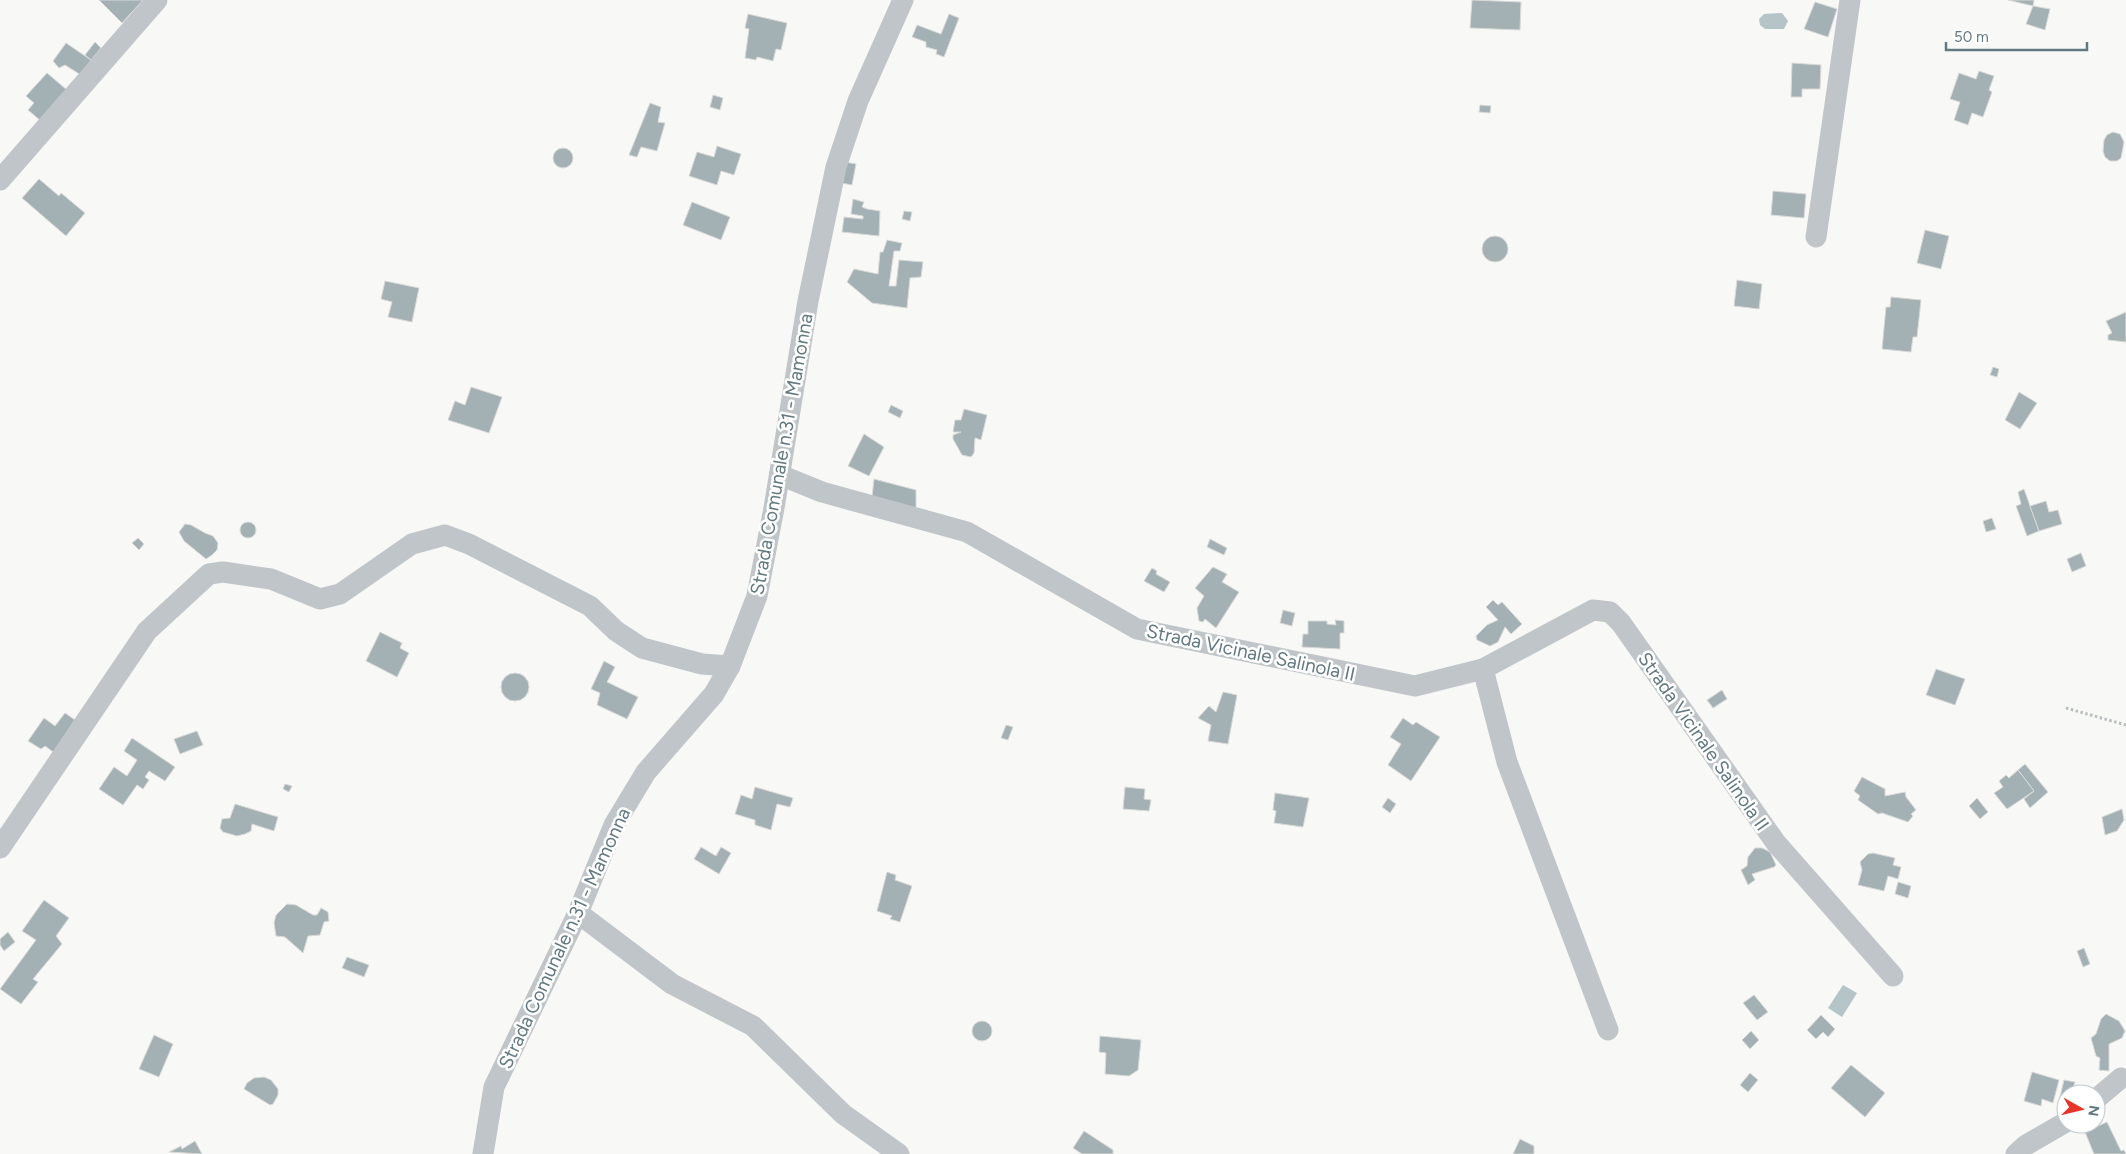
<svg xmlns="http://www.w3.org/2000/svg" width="2126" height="1154" viewBox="0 0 2126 1154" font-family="Figtree,sans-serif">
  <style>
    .water { fill: #b5c5c7 }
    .building { fill: #a3b0b4; stroke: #dadad8 }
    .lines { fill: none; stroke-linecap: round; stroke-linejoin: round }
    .path { stroke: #b9bec0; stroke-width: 3; stroke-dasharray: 2.5 2.5; stroke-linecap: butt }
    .minor { stroke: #bfc5c8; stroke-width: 21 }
    .labels { text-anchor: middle; stroke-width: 5; stroke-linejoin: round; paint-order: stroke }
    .street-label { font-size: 19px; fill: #637981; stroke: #fff }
  </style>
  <rect width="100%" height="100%" fill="#f8f8f6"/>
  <!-- water -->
  <g class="water">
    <polygon points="1782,13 1788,21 1784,29 1765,29 1760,25 1759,19 1764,14"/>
    <polygon points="1843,985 1857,993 1842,1017 1828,1008"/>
  </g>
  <!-- building -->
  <g class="building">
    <polygon points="99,0 143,0 122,23"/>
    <polygon points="1472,0 1521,2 1520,30 1470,28"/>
    <polygon points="2008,0 2034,0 2033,6"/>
    <polygon points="1815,2 1837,9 1828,37 1804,29"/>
    <polygon points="2033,6 2050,9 2045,30 2026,24"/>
    <polygon points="748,14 787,23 781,50 776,49 773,61 757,57 756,60 745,58 749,29 745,28"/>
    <polygon points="949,14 959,18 944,57 936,54 937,50 926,47 926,42 912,37 917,25 941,34"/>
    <polygon points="95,42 101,48 91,60 85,55"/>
    <polygon points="66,43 91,60 81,75 65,65 59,68 53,61"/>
    <polygon points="1792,63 1821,65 1820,89 1802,89 1802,97 1791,97"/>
    <polygon points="1979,71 1994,76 1989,90 1992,92 1983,117 1972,113 1968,125 1954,120 1960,102 1950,99 1959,73 1976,79"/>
    <polygon points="47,73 67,90 41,121 28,110 34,103 26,96"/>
    <polygon points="713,95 723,98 720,110 710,107"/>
    <polygon points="650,103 661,107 658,122 665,123 657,151 641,147 637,157 629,155"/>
    <polygon points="1480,105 1491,106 1490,113 1479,112"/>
    <polygon points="2113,132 2120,134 2124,142 2121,158 2117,161 2110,161 2105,157 2103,151 2104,140 2107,135"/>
    <polygon points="717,146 741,154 734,175 721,171 717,185 689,176 697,152 714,157"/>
    <circle cx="563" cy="158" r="10"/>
    <polygon points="845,162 856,164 852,185 841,183"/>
    <polygon points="39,179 59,196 61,193 85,213 66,236 22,198"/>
    <polygon points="1773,191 1806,194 1804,218 1771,215"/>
    <polygon points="853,199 864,202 862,207 867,209 880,211 879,236 842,232 844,217 863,219 863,216 851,214"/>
    <polygon points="692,202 730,217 721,240 683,225"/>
    <polygon points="904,211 912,212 910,221 902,219"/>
    <polygon points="1925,230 1949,236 1941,269 1917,263"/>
    <circle cx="1495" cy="249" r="13"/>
    <polygon points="887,240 902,243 900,251 894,251 889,286 896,286 899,260 923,262 921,277 910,278 907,308 872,303 847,282 854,269 878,274 880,252 883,252"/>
    <polygon points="1737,280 1762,284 1759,309 1734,306"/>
    <polygon points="385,281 419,288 412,322 388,317 392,302 381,299"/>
    <polygon points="1891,297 1921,300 1917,337 1913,337 1911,352 1882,349 1886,307 1890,307"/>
    <polygon points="2126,312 2126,342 2108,340 2108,335 2112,333 2106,321"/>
    <polygon points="1993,367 1999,369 1997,377 1990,375"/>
    <polygon points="471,387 502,397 489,433 448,420 455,401 465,405"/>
    <polygon points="2019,392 2037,403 2020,429 2005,420"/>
    <polygon points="891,405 903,411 900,418 888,412"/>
    <polygon points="964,409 987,415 981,440 975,438 974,453 971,457 962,455 953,439 953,435 961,432 953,432 955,420 961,420"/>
    <polygon points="864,434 884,447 869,476 848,466"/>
    <polygon points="874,479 916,490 916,509 872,497"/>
    <polygon points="2024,489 2039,531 2027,536 2016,506 2021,504 2018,492"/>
    <polygon points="2046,501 2049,512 2058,510 2062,524 2039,531 2030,506"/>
    <polygon points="1992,518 1996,529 1986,532 1983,521"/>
    <circle cx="248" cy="530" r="8"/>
    <polygon points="185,524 191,525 205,533 213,536 218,543 217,550 212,555 206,559 184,541 179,532"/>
    <polygon points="138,538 144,544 139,550 132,543"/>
    <polygon points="1210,539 1227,548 1224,555 1207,547"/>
    <polygon points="2081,553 2086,566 2072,572 2067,559"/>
    <polygon points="1213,567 1227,574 1222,582 1239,592 1216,628 1205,619 1203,622 1199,621 1197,608 1204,596 1195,588"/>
    <polygon points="1152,568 1157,571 1156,574 1170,582 1164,592 1144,581"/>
    <polygon points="1493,600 1498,605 1502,602 1522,624 1511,634 1505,627 1498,642 1490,646 1477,640 1476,636 1487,625 1498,620 1486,607"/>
    <polygon points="1283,610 1295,613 1292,626 1280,623"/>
    <polygon points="1335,620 1344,621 1344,633 1340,633 1340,649 1302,647 1303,634 1308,634 1308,621 1327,621 1327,624 1336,625"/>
    <polygon points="380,632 402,643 400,648 409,653 397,677 366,661"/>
    <polygon points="604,661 615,667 607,682 638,697 627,719 597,705 600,693 591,689"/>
    <polygon points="1936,669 1965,679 1955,705 1926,695"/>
    <circle cx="515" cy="687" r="14"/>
    <polygon points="1722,690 1727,699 1713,708 1707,700"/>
    <polygon points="1223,692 1237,695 1228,744 1208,741 1211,725 1198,718 1209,706 1216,712"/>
    <polygon points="65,713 78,722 56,754 45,746 41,749 28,741 44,718 55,726"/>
    <polygon points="1403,718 1413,725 1416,722 1440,737 1411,781 1388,765 1401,744 1390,737"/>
    <polygon points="1006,725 1013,727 1008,740 1001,738"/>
    <polygon points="197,731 203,745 180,754 174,739"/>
    <polygon points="132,738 175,767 165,781 149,771 145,777 149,780 143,789 137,785 123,805 99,789 114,767 127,776 137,760 124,751"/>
    <polygon points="2025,764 2048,792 2030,808 2024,799 2034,791 2018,770"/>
    <polygon points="2018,770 2034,791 2007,809 1994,793 2003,787 1999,781 2006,775 2009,778"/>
    <polygon points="1862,777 1885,789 1885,796 1905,792 1906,797 1916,810 1911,814 1913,816 1908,822 1882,813 1878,814 1858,800 1860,796 1854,791"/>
    <polygon points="285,784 292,786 289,792 283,789"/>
    <polygon points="755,787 793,798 790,807 777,804 771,830 755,825 755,820 735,814 741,795 752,799"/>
    <polygon points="1125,787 1145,789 1144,799 1151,800 1149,811 1123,809"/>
    <polygon points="1275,793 1309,798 1303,827 1274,823 1276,811 1273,810"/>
    <polygon points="1388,798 1396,804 1390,813 1382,807"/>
    <polygon points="1977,798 1988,812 1980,819 1969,806"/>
    <polygon points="235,804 278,817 274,831 252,824 251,831 245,834 237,836 223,832 220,828 222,819 230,818"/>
    <polygon points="2122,809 2124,820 2117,831 2105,835 2102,817"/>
    <polygon points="701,847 716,856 721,847 731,853 719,874 694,859"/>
    <polygon points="1755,848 1762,848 1770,852 1776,865 1774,867 1752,874 1755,880 1748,885 1741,870 1747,866 1748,857"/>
    <polygon points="1873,853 1895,858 1893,865 1901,867 1898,879 1888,876 1884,891 1858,885 1862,870 1860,862 1868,854"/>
    <polygon points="887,872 896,875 895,880 912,886 900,922 890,919 892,916 877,911"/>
    <polygon points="1898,882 1911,886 1908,898 1895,894"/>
    <polygon points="44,900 69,918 56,936 62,944 33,979 38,982 21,1004 0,989 36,940 22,931"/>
    <polygon points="287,904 296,905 313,915 317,915 321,908 328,912 329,921 324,922 320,935 308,936 303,953 285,937 276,936 274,923 276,915"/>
    <polygon points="8,932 15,942 4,951 0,945 0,939"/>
    <polygon points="2084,948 2090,964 2083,967 2077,951"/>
    <polygon points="347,957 369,965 364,977 342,968"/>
    <polygon points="1754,995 1768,1012 1757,1020 1743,1003"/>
    <polygon points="2106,1014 2119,1021 2125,1031 2122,1038 2109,1044 2109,1071 2099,1070 2100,1058 2096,1056 2091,1038 2096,1034 2101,1019"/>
    <polygon points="1821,1015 1835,1029 1828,1037 1823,1032 1816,1039 1807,1030"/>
    <circle cx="982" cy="1031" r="10"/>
    <polygon points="1751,1031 1759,1040 1750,1049 1742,1040"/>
    <polygon points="154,1035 173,1044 159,1077 139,1069"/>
    <polygon points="1100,1036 1141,1040 1138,1070 1129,1076 1105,1074 1106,1053 1099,1052"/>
    <polygon points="1851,1065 1885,1093 1865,1117 1831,1088"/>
    <polygon points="2032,1072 2059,1080 2053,1103 2042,1099 2041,1106 2024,1101"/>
    <polygon points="1750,1073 1758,1080 1748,1092 1740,1085"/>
    <polygon points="264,1077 271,1080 278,1089 278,1095 273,1104 270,1105 244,1089 247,1083 254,1078"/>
    <polygon points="2064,1080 2075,1082 2071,1094 2066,1094 2066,1099 2060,1097"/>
    <polygon points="2107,1122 2121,1151 2124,1150 2126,1154 2094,1154 2085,1132"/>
    <polygon points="1084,1131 1113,1150 1113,1154 1082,1154 1073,1148"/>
    <polygon points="1520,1139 1534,1146 1534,1154 1513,1154"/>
    <polygon points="195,1141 202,1154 169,1152 181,1146 182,1149"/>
  </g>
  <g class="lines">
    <!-- path -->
    <polyline class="path" points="2066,708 2126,725"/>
    <!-- minor -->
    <g class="minor">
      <polyline points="0,180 157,0"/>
      <polyline points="1816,237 1850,0"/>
      <polyline points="780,475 822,492 967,532 1137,629 1415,686 1483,669 1593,610 1610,612 1621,623 1776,843 1893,976"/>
      <polyline points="1483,669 1507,762 1608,1030"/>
      <polyline points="0,848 147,631 209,574 223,572 271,579 320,599 340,594 412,544 445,535 469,544 590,606 616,631 642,648 702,664 730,666"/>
      <polyline points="578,913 672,984 753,1026 843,1114 899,1154"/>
      <polyline points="2096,1099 2121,1078"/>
      <polyline points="483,1154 494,1087 578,913 614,825 646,772 714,694 730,666 757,596 774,508 808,301 836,167 858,101 903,0"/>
      <polyline points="2016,1154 2026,1145 2066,1122"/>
    </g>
  </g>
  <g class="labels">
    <!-- street labels -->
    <g class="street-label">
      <text transform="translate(781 454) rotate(-80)" y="7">Strada Comunale n.31 - Mamonna</text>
      <text transform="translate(1251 652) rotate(12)" y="7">Strada Vicinale Salinola II</text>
      <text transform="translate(1704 741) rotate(55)" y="7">Strada Vicinale Salinola II</text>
      <text transform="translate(564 938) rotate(-65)" y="7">Strada Comunale n.31 - Mamonna</text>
    </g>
  </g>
  <!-- north arrow -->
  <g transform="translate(2081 1109) rotate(98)"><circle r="24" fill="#ffffff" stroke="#c1c9cd"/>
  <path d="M0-4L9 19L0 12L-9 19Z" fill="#e53629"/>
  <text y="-8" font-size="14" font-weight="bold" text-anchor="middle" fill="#637981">N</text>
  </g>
  <!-- scale -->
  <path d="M1946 42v8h141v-8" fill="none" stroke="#637981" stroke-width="2.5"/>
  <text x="1954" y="42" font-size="15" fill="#637981" stroke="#ffffff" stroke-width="4" paint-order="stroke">50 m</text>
</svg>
